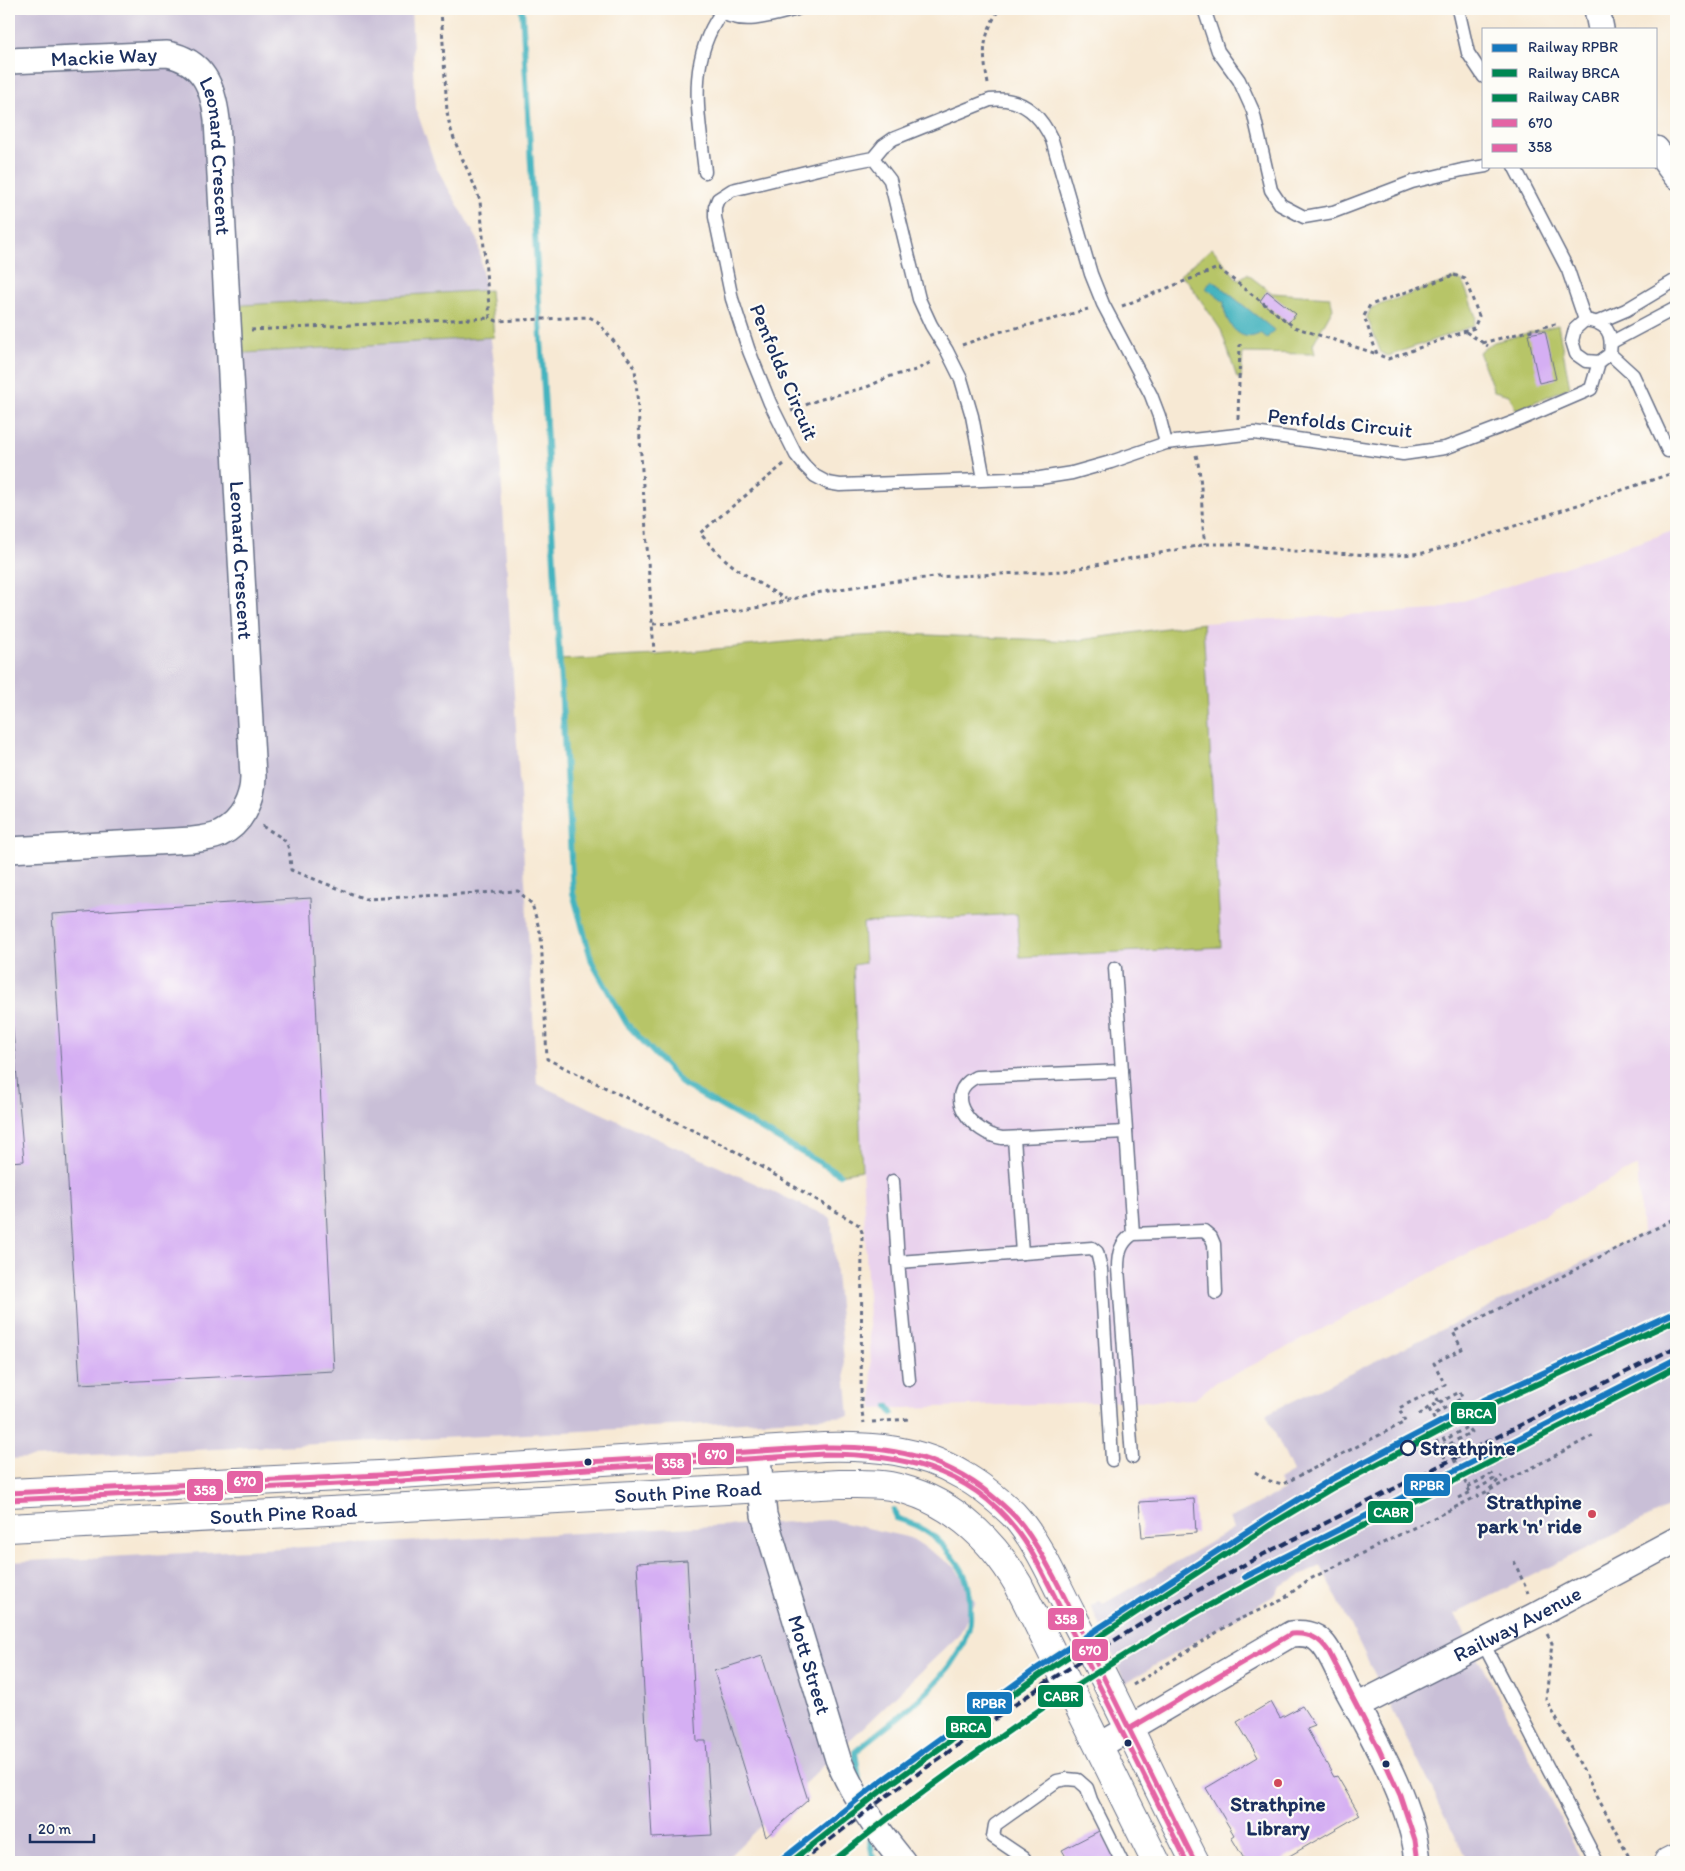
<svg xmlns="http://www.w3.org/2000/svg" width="1685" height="1871" viewBox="0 0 1685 1871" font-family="Itim,sans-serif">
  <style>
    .built { fill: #e9d2ed }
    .industrial { fill: #c9bfd7 }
    .green { fill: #b7c567; stroke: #697a62 }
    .water { fill: #45b4bf; stroke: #30728e }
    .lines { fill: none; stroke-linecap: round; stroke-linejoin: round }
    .stream { stroke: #45b4bf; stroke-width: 6 }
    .building { fill: #d5aff3 }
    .service-casing { stroke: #687087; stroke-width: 15 }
    .minor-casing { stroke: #687087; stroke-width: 28 }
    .trunk-casing { stroke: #687087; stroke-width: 30 }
    .path { stroke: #687087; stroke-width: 3; stroke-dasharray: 4 4; stroke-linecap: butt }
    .service { stroke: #fff; stroke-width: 12 }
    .minor { stroke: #fff; stroke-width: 25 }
    .trunk { stroke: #fff; stroke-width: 28 }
    .rail { stroke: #1b2f5e; stroke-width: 4; stroke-dasharray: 8 4; stroke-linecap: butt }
    .path-bridge { stroke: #687087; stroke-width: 3; stroke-dasharray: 4 4; stroke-linecap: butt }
    .bus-1-casing { stroke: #fdfcf7; stroke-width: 9 }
    .bus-2-casing { stroke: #fdfcf7; stroke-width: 9 }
    .bus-1 { stroke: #e463a4; stroke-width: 5 }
    .bus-2 { stroke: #e463a4; stroke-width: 5 }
    .rail-1-casing { stroke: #fdfcf7; stroke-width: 10 }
    .rail-2-casing { stroke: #fdfcf7; stroke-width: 10 }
    .rail-3-casing { stroke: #fdfcf7; stroke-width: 10 }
    .rail-1 { stroke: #1578be; stroke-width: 6 }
    .rail-2 { stroke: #008752; stroke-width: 6 }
    .rail-3 { stroke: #008752; stroke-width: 6 }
    .stop-dot { fill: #fdfcf7; stroke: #1b2f5e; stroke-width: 2.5 }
    .bus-dot { fill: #1b2f5e; stroke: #fdfcf7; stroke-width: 2 }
    .poi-dot { fill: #d1495b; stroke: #fdfcf7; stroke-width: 2 }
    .labels { text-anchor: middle; stroke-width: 4.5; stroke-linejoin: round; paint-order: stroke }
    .street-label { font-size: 21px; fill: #1b2f5e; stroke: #fdfcf7 }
    .stop-label { font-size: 21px; font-weight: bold; fill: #1b2f5e; stroke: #fdfcf7; text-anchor: start }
    .poi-label { font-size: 21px; font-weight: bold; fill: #1b2f5e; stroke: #fdfcf7; text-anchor: end }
    .line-badge { stroke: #fdfcf7; stroke-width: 2 }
    .badge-label { font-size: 14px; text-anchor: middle; font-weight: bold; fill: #fff }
  </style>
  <rect width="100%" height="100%" fill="#fdfcf7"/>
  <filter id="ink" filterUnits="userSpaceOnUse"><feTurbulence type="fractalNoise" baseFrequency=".02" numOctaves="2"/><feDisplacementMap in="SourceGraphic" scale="10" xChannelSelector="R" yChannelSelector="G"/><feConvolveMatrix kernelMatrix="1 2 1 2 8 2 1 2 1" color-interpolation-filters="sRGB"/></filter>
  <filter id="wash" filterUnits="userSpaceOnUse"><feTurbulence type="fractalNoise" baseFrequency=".0096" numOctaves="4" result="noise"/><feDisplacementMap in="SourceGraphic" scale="20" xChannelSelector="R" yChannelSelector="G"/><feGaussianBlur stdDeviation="1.12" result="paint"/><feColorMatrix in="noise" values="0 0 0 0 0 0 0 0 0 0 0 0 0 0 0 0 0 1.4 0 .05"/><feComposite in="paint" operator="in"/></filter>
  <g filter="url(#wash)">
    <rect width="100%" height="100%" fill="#f7e9d4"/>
    <!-- built -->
    <polygon class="built" points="1676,530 1676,1217 1642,1234 1637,1166 1239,1372 1215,1382 1195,1399 873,1409 853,965 865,963 863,923 1018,914 1020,957 1221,947 1203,623 1436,610"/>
    <!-- industrial -->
    <g class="industrial">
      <polygon points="9,9 411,9 416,109 436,167 478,240 495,371 537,1084 831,1218 849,1416 546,1433 9,1459"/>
      <polygon points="1676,1217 1676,1504 1455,1614 1583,1862 1468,1862 1321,1566 1280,1586 1275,1595 1125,1683 1091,1606 1100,1600 1103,1604 1202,1547 1234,1528 1229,1519 1284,1490 1279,1480 1293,1472 1266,1414"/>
      <polygon points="831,1520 911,1538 955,1567 976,1601 959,1635 723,1862 9,1862 9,1562"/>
    </g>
    <!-- green -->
    <g class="green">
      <polygon points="1212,248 1238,280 1247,274 1272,293 1330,297 1333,308 1313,344 1315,354 1243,353 1241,378 1237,378 1221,330 1189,283 1180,275"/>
      <polygon points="1455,278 1463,282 1476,317 1473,326 1388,356 1381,353 1367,317 1371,308"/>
      <polygon points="490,290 494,337 230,354 227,306"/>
      <polygon points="1558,325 1570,387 1516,410 1509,395 1494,391 1479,352 1494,342"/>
      <polygon points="1203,623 1221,947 1020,957 1017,914 863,923 865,963 853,965 862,1170 840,1174 684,1085 627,1024 592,962 573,893 559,660 657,655 836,637 905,634 1073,641"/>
    </g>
    <!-- water -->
    <path class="water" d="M1212,280L1274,330L1267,338L1261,333C1240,346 1223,321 1224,302L1206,288Z"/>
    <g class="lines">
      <!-- stream -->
      <g class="stream">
        <polyline points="522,9 573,893 592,962 627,1024 684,1085 840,1174"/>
        <polyline points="888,1406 892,1413"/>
        <path d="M859,1779L855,1752C894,1719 943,1688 964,1641C965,1636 969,1631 969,1627C971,1621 970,1614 970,1607C970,1591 968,1578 958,1564C940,1539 926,1527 896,1518L894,1510"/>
        <polyline points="868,1831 873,1857 877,1862"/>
      </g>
    </g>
    <g id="blocks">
      <!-- building -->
      <g class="building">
        <polygon points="1267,291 1296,314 1288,323 1260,301"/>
        <polygon points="1545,331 1556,379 1539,383 1528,334"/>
        <polygon points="311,898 334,1371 80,1384 52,914"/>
        <polygon points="9,996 10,996 24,1161 9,1162"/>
        <polygon points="1194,1499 1196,1533 1142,1537 1139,1502"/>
        <polygon points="687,1560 697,1741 706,1741 712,1835 652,1838 637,1563"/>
        <polygon points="762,1656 808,1800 766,1837 714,1671"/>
        <polygon points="1271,1702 1280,1718 1302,1706 1315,1726 1307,1729 1334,1777 1337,1776 1360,1815 1279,1862 1246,1862 1231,1837 1234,1835 1206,1788 1258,1757 1237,1722"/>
        <polygon points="1101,1830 1117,1862 1069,1862 1062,1850"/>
      </g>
    </g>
  </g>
  <g filter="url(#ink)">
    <use href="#blocks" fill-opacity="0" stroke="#687087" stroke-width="1"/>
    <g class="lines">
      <defs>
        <g id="service">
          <path d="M716,9C740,27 770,16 797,9"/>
          <polyline points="1204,9 1218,51 1239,80 1253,111 1271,190 1281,205 1304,217 1333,212 1412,182 1462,170 1486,166"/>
          <polyline points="1458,9 1468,53 1484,77"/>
          <polyline points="873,158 890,180 919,299 931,325 947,351 961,379 972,416 984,479"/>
          <polyline points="1514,166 1568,270 1585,320"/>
          <path d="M705,172C699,115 686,63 721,13"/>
          <path d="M1585,320C1607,323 1613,332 1610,354L1599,362L1586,361L1576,354L1572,341L1575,329Z"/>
          <polyline points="1598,322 1626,310 1676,280"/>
          <polyline points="1612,342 1676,308"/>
          <polyline points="1610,354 1633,375 1668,451"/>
          <path d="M1166,443L1159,416L1151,395L1103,304L1091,274L1052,140C1040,114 1021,96 990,100L893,139L883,146L873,158L822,168L732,190L718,199L715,207V217L732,299L749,351L770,403L796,455L805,466L815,476L828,483L840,485L1040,478L1072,473L1111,462L1166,443L1254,433L1403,454L1445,448L1519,420L1591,389L1599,362"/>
          <polyline points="1115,968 1133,1234"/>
          <path d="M1122,1071L976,1077C939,1095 974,1134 1002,1138L1126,1132"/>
          <polyline points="1014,1138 1022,1253"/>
          <polyline points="893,1181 898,1262"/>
          <polyline points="909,1380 898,1262 1092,1248 1097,1252 1101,1269 1112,1460"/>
          <path d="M1132,1457L1118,1268C1118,1254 1120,1243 1133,1234L1204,1231L1211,1237L1214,1244L1216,1293"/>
          <polyline points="1482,1641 1597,1862"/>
          <polyline points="1024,1858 993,1837 995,1825 1057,1781 1067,1779 1078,1780 1087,1788 1091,1800 1122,1862"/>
        </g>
        <g id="minor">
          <polyline points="1597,9 1601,29"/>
          <path id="s1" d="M9,61L167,54C203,61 213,86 217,120L253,777C253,800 241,824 220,834C211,838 201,839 192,840L9,850"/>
          <polyline points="1656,149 1676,176"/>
          <path id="s2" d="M757,1451L764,1515L838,1759C854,1798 877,1830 903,1862"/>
          <path id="s3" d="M1357,1706L1538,1614L1676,1540"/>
          <path d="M1099,1746L1291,1634C1302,1633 1314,1633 1322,1643C1331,1652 1340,1675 1346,1687C1373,1737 1413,1805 1418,1862"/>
        </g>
        <g id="trunk">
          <path d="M9,1493L400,1474L824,1447C872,1446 920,1449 962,1475C980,1485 998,1500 1013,1514C1038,1541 1055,1583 1072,1615C1115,1696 1153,1780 1195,1862"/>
          <path id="s4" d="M9,1528L840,1484C856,1484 873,1483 890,1486C947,1497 990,1536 1018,1584L1156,1862"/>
          <polyline points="1668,1862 1676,1858"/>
        </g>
      </defs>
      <!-- service casing -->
      <use href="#service" class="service-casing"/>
      <!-- minor casing -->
      <use href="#minor" class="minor-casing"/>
      <!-- trunk casing -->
      <use href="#trunk" class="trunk-casing"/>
      <!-- path -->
      <g class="path">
        <path d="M441,9L447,112C452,145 470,170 480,201L490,318L497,321L589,317L597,321L630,361L635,369L636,379L654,652"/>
        <path d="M988,84C982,51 982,38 999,9"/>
        <polygon points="1454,275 1465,279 1479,316 1474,328 1388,359 1377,354 1364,316 1370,305"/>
        <polyline points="1122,306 1218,268 1294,327 1377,354"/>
        <polyline points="251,330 490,318"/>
        <polyline points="1466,332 1488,346"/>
        <polyline points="1482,343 1559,323"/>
        <polyline points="962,345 999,332 1054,319 1088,309"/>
        <polyline points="791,411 818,400 867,387 891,376 916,370 933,361"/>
        <polyline points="1238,419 1240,344"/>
        <path d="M1196,455C1204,484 1200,514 1205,544"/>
        <path d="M784,464L700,533C728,567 749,578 786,599"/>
        <polyline points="653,624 675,623 728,612 761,607 816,593 871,584 935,577 1064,571 1207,544 1237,544 1294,551 1373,555 1402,555 1423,553 1467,542 1676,472"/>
        <path d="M262,826C289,842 289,839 291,870L365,899L518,891L532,904L541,935L547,1059L731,1149L859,1225L862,1232L861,1407L864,1423"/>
        <polyline points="1433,1391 1439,1402"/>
        <polyline points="1419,1415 1428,1408 1460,1392 1462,1398 1433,1415"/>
        <polyline points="872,1422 909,1419"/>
        <polyline points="1433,1433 1445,1458"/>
        <polyline points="1435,1449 1441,1449 1471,1432 1467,1427 1445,1440"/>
        <polyline points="1255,1472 1270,1481 1283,1484 1405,1422 1399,1408 1445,1385 1434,1363 1462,1349 1453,1332 1676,1218"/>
        <polyline points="1468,1487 1491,1474 1494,1479 1477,1489"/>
        <polyline points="1490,1496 1488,1491 1502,1476"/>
        <polyline points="1459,1498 1471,1492"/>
        <polyline points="1514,1561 1528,1593"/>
        <polyline points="1547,1634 1552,1643 1546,1699 1630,1859"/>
        <polyline points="1133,1685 1235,1621 1282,1600 1308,1580 1488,1491 1596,1434"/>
      </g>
      <!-- service -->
      <use href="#service" class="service"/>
      <!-- minor -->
      <use href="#minor" class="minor"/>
      <!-- trunk -->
      <use href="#trunk" class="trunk"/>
      <!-- rail -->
      <polyline class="rail" points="801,1862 885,1797 1047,1682 1175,1603 1264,1554 1676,1347"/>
      <!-- path-bridge -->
      <g class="path-bridge">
        <polyline points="1429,1409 1471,1494"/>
        <polyline points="1435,1449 1447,1443"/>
      </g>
      <defs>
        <g id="bus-1">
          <path d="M9,1493L400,1474L824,1447C887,1446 940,1454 991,1495C1002,1504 1014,1514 1023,1526C1050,1563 1071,1611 1091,1652C1126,1722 1160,1792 1195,1862"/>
          <path d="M1129,1729L1291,1634C1309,1633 1319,1637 1329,1652L1379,1749L1400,1795L1415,1840L1418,1862"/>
        </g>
        <path id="bus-2" d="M9,1500L400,1481L824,1454C898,1454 967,1467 1015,1528C1032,1549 1043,1574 1055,1597C1064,1617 1074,1635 1084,1655C1119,1724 1152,1793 1187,1862"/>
      </defs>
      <!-- bus-1 casing -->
      <use href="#bus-1" class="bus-1-casing"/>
      <!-- bus-2 casing -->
      <use href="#bus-2" class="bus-2-casing"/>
      <!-- bus-1 -->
      <use href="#bus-1" class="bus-1"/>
      <!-- bus-2 -->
      <use href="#bus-2" class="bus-2"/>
      <defs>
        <g id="rail-1">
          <polyline points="1245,1577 1676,1359"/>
          <polyline points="779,1862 876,1785 1036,1669 1268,1518 1330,1480 1471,1406 1676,1312"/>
        </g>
        <polyline id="rail-2" points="791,1862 881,1791 1040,1675 1272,1524 1334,1487 1474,1413 1676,1320"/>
        <path id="rail-3" d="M832,1862C944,1773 1061,1691 1185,1619C1263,1574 1345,1535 1426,1495C1509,1453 1593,1410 1676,1367"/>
      </defs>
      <!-- rail-1 casing -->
      <use href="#rail-1" class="rail-1-casing"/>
      <!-- rail-2 casing -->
      <use href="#rail-2" class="rail-2-casing"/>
      <!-- rail-3 casing -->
      <use href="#rail-3" class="rail-3-casing"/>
      <!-- rail-1 -->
      <use href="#rail-1" class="rail-1"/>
      <!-- rail-2 -->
      <use href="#rail-2" class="rail-2"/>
      <!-- rail-3 -->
      <use href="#rail-3" class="rail-3"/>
    </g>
  </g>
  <!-- markers -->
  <circle class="stop-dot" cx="1408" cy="1448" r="7"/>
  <g class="bus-dot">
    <circle cx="588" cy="1462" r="4.5"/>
    <circle cx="1128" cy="1743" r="4.5"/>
    <circle cx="1386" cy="1764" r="4.5"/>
  </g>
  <g class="poi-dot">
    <circle cx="1592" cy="1514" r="5"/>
    <circle cx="1278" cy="1783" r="5"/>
  </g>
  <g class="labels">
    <!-- street labels -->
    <g class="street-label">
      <text dy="7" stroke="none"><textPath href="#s1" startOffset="95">Mackie Way</textPath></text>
      <text dy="7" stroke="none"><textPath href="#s1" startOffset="284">Leonard Crescent</textPath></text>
      <text transform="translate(784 372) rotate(67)" y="7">Penfolds Circuit</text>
      <text transform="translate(1340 423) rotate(6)" y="7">Penfolds Circuit</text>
      <text dy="7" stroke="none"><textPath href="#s1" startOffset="689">Leonard Crescent</textPath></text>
      <text dy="7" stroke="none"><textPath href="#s4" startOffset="680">South Pine Road</textPath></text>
      <text dy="7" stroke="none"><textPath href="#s4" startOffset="275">South Pine Road</textPath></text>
      <text dy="7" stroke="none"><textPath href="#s3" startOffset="180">Railway Avenue</textPath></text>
      <text dy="7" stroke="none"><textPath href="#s2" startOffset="221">Mott Street</textPath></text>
    </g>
    <!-- stop labels -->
    <g class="stop-label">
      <text x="1420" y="1455">Strathpine</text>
    </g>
    <!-- poi labels -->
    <g class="poi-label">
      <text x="1582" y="1509">Strathpine<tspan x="1582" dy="24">park 'n' ride</tspan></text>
      <text x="1278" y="1811" text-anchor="middle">Strathpine<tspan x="1278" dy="24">Library</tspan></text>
    </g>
  </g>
  <g class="line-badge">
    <rect x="1450" y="1401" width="47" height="24" rx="5" fill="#008752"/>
    <rect x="697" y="1442" width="38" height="24" rx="5" fill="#e463a4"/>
    <rect x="654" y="1452" width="38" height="24" rx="5" fill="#e463a4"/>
    <rect x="226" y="1470" width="38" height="24" rx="5" fill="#e463a4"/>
    <rect x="1403" y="1473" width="48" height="24" rx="5" fill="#1578be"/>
    <rect x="186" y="1478" width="38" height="24" rx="5" fill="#e463a4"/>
    <rect x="1367" y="1500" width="47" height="24" rx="5" fill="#008752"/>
    <rect x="1047" y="1607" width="38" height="24" rx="5" fill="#e463a4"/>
    <rect x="1071" y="1638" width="38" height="24" rx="5" fill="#e463a4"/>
    <rect x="1037" y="1684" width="47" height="24" rx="5" fill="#008752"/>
    <rect x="966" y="1691" width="47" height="24" rx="5" fill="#1578be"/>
    <rect x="945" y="1715" width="47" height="24" rx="5" fill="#008752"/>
  </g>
  <g class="badge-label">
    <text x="1474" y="1418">BRCA</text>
    <text x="716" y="1459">670</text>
    <text x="673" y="1468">358</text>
    <text x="245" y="1486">670</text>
    <text x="1427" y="1490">RPBR</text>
    <text x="205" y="1495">358</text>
    <text x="1391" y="1517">CABR</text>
    <text x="1066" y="1624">358</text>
    <text x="1090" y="1655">670</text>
    <text x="1061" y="1701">CABR</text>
    <text x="989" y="1708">RPBR</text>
    <text x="968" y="1732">BRCA</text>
  </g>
  <!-- margin -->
  <rect width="1685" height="1871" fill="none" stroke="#fdfcf7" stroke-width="30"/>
  <!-- legend -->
  <rect x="1482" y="28" width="175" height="140" fill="#fdfcf7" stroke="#a3aaba"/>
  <rect x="1492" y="44" width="25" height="8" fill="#1578be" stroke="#a3aaba"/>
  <text x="1528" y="52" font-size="15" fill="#1b2f5e">Railway RPBR</text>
  <rect x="1492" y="69" width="25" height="8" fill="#008752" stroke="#a3aaba"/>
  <text x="1528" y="78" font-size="15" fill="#1b2f5e">Railway BRCA</text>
  <rect x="1492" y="94" width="25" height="8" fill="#008752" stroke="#a3aaba"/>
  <text x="1528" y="102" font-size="15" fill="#1b2f5e">Railway CABR</text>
  <rect x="1492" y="119" width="25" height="8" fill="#e463a4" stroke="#a3aaba"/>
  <text x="1528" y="128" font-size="15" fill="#1b2f5e">670</text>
  <rect x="1492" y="144" width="25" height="8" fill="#e463a4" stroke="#a3aaba"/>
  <text x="1528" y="152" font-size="15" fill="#1b2f5e">358</text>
  <!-- scale -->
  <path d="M30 1834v8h64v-8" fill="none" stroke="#1b2f5e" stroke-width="2.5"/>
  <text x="38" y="1834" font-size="15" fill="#1b2f5e" stroke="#fdfcf7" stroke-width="4" paint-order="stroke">20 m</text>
</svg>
